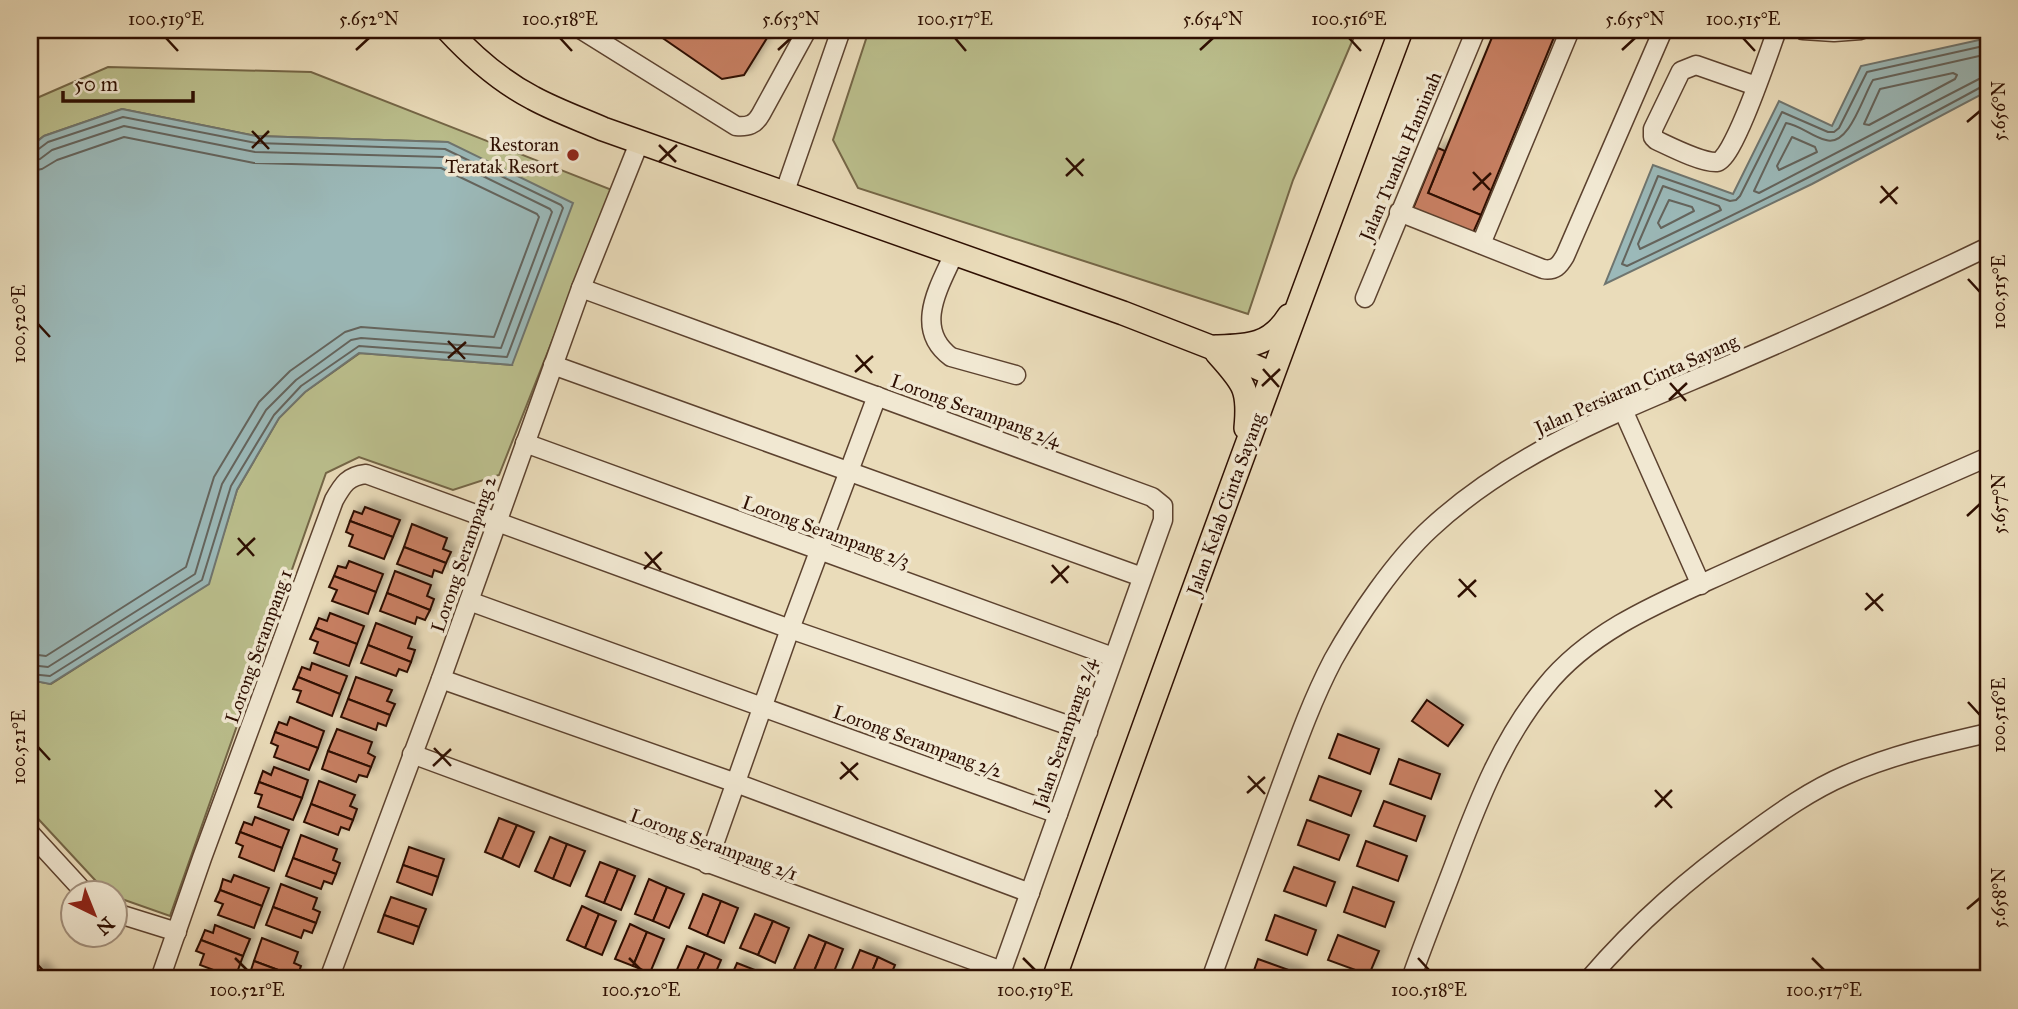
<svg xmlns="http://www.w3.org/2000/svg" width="2018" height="1009" viewBox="0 0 2018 1009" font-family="'IM FELL Great Primer',serif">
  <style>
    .green { fill: #bbbf8d; stroke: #746647; stroke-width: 2 }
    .water { fill: #9bb9b9; stroke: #6f756f; stroke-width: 2 }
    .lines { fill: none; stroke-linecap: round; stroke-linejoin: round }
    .shore { stroke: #64645d; stroke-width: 2 }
    .building { fill: #c77f62; stroke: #2d0e01; stroke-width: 2; filter: url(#shadow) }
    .minor-casing { stroke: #5c422f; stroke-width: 21 }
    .major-casing { stroke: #2d0e01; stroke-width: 26 }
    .minor { stroke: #f1e8d2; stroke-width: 18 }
    .major { stroke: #eadcba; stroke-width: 23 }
    .ticks { fill: none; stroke: #2d0e01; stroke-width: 2.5 }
    .poi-dot { fill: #8f2418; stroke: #f1e8d2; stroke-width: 2.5 }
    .labels { text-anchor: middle; stroke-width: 7; stroke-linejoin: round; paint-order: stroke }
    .poi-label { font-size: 19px; fill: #2d0e01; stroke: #f1e8d2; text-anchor: end }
    .street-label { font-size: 19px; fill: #2d0e01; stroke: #f1e8d2 }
    .neatline { fill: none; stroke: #2d0e01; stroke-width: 2.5 }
    .ticks-label { font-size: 18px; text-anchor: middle; fill: #2d0e01 }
  </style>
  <defs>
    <filter id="shadow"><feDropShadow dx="6" dy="-6" stdDeviation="3.5" flood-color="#0004"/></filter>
  </defs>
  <rect width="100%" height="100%" fill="#eadcba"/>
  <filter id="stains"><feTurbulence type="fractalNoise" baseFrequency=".00286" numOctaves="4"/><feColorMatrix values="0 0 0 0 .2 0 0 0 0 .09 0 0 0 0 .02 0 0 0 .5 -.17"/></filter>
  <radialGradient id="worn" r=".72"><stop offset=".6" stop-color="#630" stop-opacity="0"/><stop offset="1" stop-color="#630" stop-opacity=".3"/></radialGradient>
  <!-- green -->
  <g class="green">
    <polygon points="869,30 1357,30 1293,180 1248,314 858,188 833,140"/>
    <polygon points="108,67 311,72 612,190 499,475 453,490 359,457 326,473 170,916 116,897 116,894 107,893 30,810 30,680 51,684 208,584 237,490 279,418 305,392 360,353 512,365 447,142 256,136 122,109 44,136 30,147 30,101"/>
  </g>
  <!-- water -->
  <g class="water">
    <polygon points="1988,38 1988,91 1812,184 1605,284 1653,165 1733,194 1779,101 1832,126 1861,66"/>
    <polygon points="122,109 256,136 448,142 573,203 512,365 359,353 305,392 279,418 237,490 209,584 50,684 30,680 30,147 44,136"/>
  </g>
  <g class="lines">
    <!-- shore -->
    <g class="shore">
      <path d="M1988,45L1867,72L1839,128L1834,132H1828L1782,112L1740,196L1736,200L1730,201L1658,176L1622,264L1627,266C1747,209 1866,150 1983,86H1988"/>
      <path d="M1988,54L1873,80C1863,96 1849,147 1826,140C1812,137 1800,125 1786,123L1754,191L1759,193L1979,79L1988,77"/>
      <polygon points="1953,73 1957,75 1955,79 1869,125 1864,124 1880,89"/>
      <polygon points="1792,137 1815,147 1817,152 1779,170 1777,166"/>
      <polyline points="30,152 36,151 48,142 123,117 256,143 445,149 561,205 563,208 507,357 359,346 301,386 274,415 231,486 202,580 50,676 30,674"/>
      <polyline points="30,161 40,159 52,150 124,126 255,152 444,157 550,209 552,212 501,348 361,338 351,340 296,380 266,410 222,484 195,574 48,667 30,665"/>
      <polyline points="30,171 42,169 57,160 124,137 254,163 441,168 537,214 539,217 494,337 361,327 345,332 290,371 259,402 214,477 186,567 46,656 30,654"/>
      <polygon points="1663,186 1719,206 1721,210 1640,249 1638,244"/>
      <polygon points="1669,200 1692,207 1694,211 1661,228 1658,223"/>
    </g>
  </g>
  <!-- building -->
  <g class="building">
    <polygon points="651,30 772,30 744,75 722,79"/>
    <polygon points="1495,30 1557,30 1481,215 1428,193"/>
    <polygon points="1438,148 1445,151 1428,193 1481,215 1472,235 1412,211"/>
    <polygon points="365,507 400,520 393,537 350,521 354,511 362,514"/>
    <polygon points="350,521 393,537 384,559 349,546 353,535 346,532"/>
    <polygon points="412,524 447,538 443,549 451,552 446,563 404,547"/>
    <polygon points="404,547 446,563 442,573 434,570 432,577 397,564"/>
    <polygon points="349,561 383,574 376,592 334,576 338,566 346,568"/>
    <polygon points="395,571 431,585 427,596 434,599 430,610 387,593"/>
    <polygon points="334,576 376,592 368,614 332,601 337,590 329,587"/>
    <polygon points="387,593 430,610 425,620 417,617 415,624 380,611"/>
    <polygon points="330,613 364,626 357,644 315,628 319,618 327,621"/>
    <polygon points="376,623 412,637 408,648 415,650 411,662 368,645"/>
    <polygon points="315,628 357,644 349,666 314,653 318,642 310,639"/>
    <polygon points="368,645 411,662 407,672 399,669 396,676 361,663"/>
    <polygon points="312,663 347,676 340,694 298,677 302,667 310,670"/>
    <polygon points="298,677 340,694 332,716 297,702 301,691 293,689"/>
    <polygon points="356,677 392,690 387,701 395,704 390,715 348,699"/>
    <polygon points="348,699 390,715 386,726 378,723 376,730 341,717"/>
    <polygon points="1427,700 1463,725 1448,746 1412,721"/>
    <polygon points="290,717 324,731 318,748 275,732 279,722 287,725"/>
    <polygon points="337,729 372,742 368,753 375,757 371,767 328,751"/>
    <polygon points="275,732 318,748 309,770 274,757 278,746 271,743"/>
    <polygon points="1338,734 1379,749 1370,774 1329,758"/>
    <polygon points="328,751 371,767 367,777 359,775 356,782 322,769"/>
    <polygon points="1399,759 1440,774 1431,799 1390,784"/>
    <polygon points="274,767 308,780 302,798 259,782 263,771 271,775"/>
    <polygon points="1319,776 1361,791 1351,816 1310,800"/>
    <polygon points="319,781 355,795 350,806 357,809 353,820 311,804"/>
    <polygon points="259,782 302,798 293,820 258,807 262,795 255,793"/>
    <polygon points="1384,801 1425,816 1416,841 1374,826"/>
    <polygon points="311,804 353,820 349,830 341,827 338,835 304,822"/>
    <polygon points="255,817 289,830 282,848 240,832 244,822 252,825"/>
    <polygon points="499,818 517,825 502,859 485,852"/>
    <polygon points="1307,820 1349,835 1339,860 1298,845"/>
    <polygon points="517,825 534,832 519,867 502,859"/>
    <polygon points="240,832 282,848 274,871 239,857 243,846 236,843"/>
    <polygon points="301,835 337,849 333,860 340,863 336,874 293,858"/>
    <polygon points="550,837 567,844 553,879 535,871"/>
    <polygon points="1366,841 1407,856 1398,881 1357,866"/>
    <polygon points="567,844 585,851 570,886 553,879"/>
    <polygon points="409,847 444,859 438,877 403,865"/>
    <polygon points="293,858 336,874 332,884 324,881 321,889 286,876"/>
    <polygon points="600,862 618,869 604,903 586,896"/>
    <polygon points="403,865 438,877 432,895 397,882"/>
    <polygon points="1294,867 1335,882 1326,906 1284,891"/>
    <polygon points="618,869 635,876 621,910 604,903"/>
    <polygon points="234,875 269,888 262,906 220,890 223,879 231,882"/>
    <polygon points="649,879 667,887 653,921 635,914"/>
    <polygon points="281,884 317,898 313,909 320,912 316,923 273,907"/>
    <polygon points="667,887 684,894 669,928 653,921"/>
    <polygon points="1353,887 1394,902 1385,927 1344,912"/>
    <polygon points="220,890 262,906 254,928 218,915 223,904 215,901"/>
    <polygon points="703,894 721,901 707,936 689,928"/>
    <polygon points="391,897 426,909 419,927 384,915"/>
    <polygon points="721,901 738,908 724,943 707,936"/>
    <polygon points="582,906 599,914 585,948 567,940"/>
    <polygon points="273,907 316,923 312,933 304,930 301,938 266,925"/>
    <polygon points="599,914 616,921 602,955 585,948"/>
    <polygon points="755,914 773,921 758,955 740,948"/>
    <polygon points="384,915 419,927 413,944 378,932"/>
    <polygon points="1275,915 1316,930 1307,955 1266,940"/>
    <polygon points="773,921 789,928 775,963 758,955"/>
    <polygon points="630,924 647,932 633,966 615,959"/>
    <polygon points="215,925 250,939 243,956 201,940 205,930 213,933"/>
    <polygon points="647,932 664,939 650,973 633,966"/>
    <polygon points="809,935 826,942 812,976 794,969"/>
    <polygon points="1338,935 1379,951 1369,975 1328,960"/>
    <polygon points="262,938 298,952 294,963 301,966 297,977 254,961"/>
    <polygon points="201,940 243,956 235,978 200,965 204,954 196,951"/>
    <polygon points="826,942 843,949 831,979 818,979 812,976"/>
    <polygon points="687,946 705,953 693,979 673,979"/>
    <polygon points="860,950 878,957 869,979 848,979"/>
    <polygon points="705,953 721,960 713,979 693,979"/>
    <polygon points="878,957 895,965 889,979 869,979"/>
    <polygon points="1258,959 1300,974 1298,979 1251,979"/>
    <polygon points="254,961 297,977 296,979 248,979"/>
    <polygon points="737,963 755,970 751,979 730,979"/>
    <polygon points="39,966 51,979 30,979 30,975"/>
  </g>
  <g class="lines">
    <defs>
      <g id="minor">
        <path d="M582,30L736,126C748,127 755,125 761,114L807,30"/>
        <polyline points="1803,30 1834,32 1861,30"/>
        <path d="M1756,86L1696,65L1681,71L1653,129V137L1656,140C1671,147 1702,163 1717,162C1733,161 1770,49 1777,30"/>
        <polyline points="784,194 841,30"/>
        <path d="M1399,212L1543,269C1555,271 1559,266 1565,256L1663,30"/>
        <polyline points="1481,244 1570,30"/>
        <path d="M954,254C939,287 913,329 951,357L1016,375"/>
        <polyline points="581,288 1152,497 1163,506 1163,520 999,979"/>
        <polyline points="1365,298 1476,30"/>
        <polyline points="553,365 1142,577"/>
        <polyline points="1623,410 1701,585"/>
        <polyline points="525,443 1113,657"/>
        <polyline points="469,601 1058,814"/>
        <polyline points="441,679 736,783 1030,893"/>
        <polyline points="412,754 1002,971"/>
        <polyline points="30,833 86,894"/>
        <polyline points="707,864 790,629 877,396"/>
        <polyline points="116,913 177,932"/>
        <path d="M160,979L202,858L334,500C343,484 348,476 366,474L790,629L1088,732"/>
        <polyline points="329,979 441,679 581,288 639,143"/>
        <path d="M1211,979C1233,918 1255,858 1277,797C1294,751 1310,704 1333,660C1357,617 1395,561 1431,528C1514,451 1621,411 1724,367C1813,329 1901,289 1988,247"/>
        <path d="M1411,979C1425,939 1441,900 1456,860C1479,799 1503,738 1545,687C1593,627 1669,599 1736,568C1820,530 1904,494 1988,457"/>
        <path d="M1589,979C1638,922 1689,878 1750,834C1780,812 1811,790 1846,775C1891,755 1940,744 1988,733"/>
      </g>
      <g id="major">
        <path d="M448,30C473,57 500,81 533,98C555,110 580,119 603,129L1123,313L1213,348L1272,374"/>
        <path d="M1216,347C1248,346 1270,346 1289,316"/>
        <path d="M1217,353C1243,383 1250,387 1246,428"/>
        <path d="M1054,979C1166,661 1283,345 1401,30"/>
      </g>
    </defs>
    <!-- minor casing -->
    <use href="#minor" class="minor-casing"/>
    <!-- major casing -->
    <use href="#major" class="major-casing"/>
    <!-- minor -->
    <use href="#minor" class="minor"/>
    <!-- major -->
    <use href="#major" class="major"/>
  </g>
  <!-- ticks -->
  <path class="ticks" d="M166,38L178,51M560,38L572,51M955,38L966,51M1349,38L1361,51M1743,38L1755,51M356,50L369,38M778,50L791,38M1200,50L1213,38M1622,50L1635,38M1967,122L1980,111M252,131L269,149M659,145L676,162M252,148L269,131M1066,158L1083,176M659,162L677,145M1473,172L1490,190M1066,176L1084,159M1881,186L1897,204M1473,190L1491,173M1880,203L1898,187M1968,279L1980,292M38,324L50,337M448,341L465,359M856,355L872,373M448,358L466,342M1263,369L1279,387M855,372L873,356M1670,383L1686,401M1262,386L1280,369M1669,400L1687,383M1967,516L1980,504M238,538L254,556M645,552L661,570M237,555L255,538M1052,565L1068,583M644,569L662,552M1459,579L1476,597M1051,583L1069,566M1866,593L1883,611M1458,597L1476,580M1865,610L1883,594M1968,702L1980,715M38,747L50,760M434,748L451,766M841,762L858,780M433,766L451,749M1248,776L1265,794M840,779L858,763M1655,790L1672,808M1247,793L1265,777M1655,807L1672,790M1967,909L1980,898M235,958L247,970M629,958L641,970M1023,958L1035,970M1418,958L1429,970M1812,958L1824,970"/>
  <!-- markers -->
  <circle class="poi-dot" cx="573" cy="155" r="7"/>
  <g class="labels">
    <!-- poi labels -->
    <g class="poi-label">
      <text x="559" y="151">Restoran<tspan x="559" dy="22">Teratak Resort</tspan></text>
    </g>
    <!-- street labels -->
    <g class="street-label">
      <text transform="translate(1400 156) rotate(-67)" y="7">Jalan Tuanku Haminah</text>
      <text transform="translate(1636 384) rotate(-24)" y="7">Jalan Persiaran Cinta Sayang</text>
      <text transform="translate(976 410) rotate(20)" y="7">Lorong Serampang 2/4</text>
      <text transform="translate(1225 504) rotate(-70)" y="7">Jalan Kelab Cinta Sayang</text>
      <text transform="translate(826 531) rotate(20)" y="7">Lorong Serampang 2/3</text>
      <text transform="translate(463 554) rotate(-71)" y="7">Lorong Serampang 2</text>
      <text transform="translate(258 646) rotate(-70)" y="7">Lorong Serampang 1</text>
      <text transform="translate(1064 733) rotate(-71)" y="7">Jalan Serampang 2/4</text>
      <text transform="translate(918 741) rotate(20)" y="7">Lorong Serampang 2/2</text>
      <text transform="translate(714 844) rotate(20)" y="7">Lorong Serampang 2/1</text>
    </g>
  </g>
  <!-- margin -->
  <rect width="2018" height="1009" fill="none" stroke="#eadcba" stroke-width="77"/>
  <!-- north arrow -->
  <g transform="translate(94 914) rotate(137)"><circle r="33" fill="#f1e8d2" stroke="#a3917e" stroke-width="2"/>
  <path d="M0-5L12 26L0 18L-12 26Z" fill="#8f2418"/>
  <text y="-10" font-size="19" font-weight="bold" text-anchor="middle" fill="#2d0e01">N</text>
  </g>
  <!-- scale -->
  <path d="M63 91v10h130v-10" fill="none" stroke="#2d0e01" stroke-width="3.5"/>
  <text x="74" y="91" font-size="21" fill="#2d0e01" stroke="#f1e8d2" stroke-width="5" paint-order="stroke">50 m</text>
  <rect x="38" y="38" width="1942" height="932" class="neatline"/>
  <g class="ticks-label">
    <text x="166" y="25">100.519°E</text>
    <text x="369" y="25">5.652°N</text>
    <text x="560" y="25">100.518°E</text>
    <text x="791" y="25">5.653°N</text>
    <text x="955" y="25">100.517°E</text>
    <text x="1213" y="25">5.654°N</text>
    <text x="1349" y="25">100.516°E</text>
    <text x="1635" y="25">5.655°N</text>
    <text x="1743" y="25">100.515°E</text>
    <text transform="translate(1999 111) rotate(-90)" y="6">5.656°N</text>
    <text transform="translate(1999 292) rotate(-90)" y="6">100.515°E</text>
    <text transform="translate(19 324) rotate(-90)" y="6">100.520°E</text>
    <text transform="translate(1999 504) rotate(-90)" y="6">5.657°N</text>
    <text transform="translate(1999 715) rotate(-90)" y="6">100.516°E</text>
    <text transform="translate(19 747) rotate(-90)" y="6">100.521°E</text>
    <text transform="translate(1999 898) rotate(-90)" y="6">5.658°N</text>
    <text x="247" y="996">100.521°E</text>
    <text x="641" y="996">100.520°E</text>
    <text x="1035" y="996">100.519°E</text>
    <text x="1429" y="996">100.518°E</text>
    <text x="1824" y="996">100.517°E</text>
  </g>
  <rect width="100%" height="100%" filter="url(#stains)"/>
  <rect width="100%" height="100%" fill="url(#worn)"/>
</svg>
